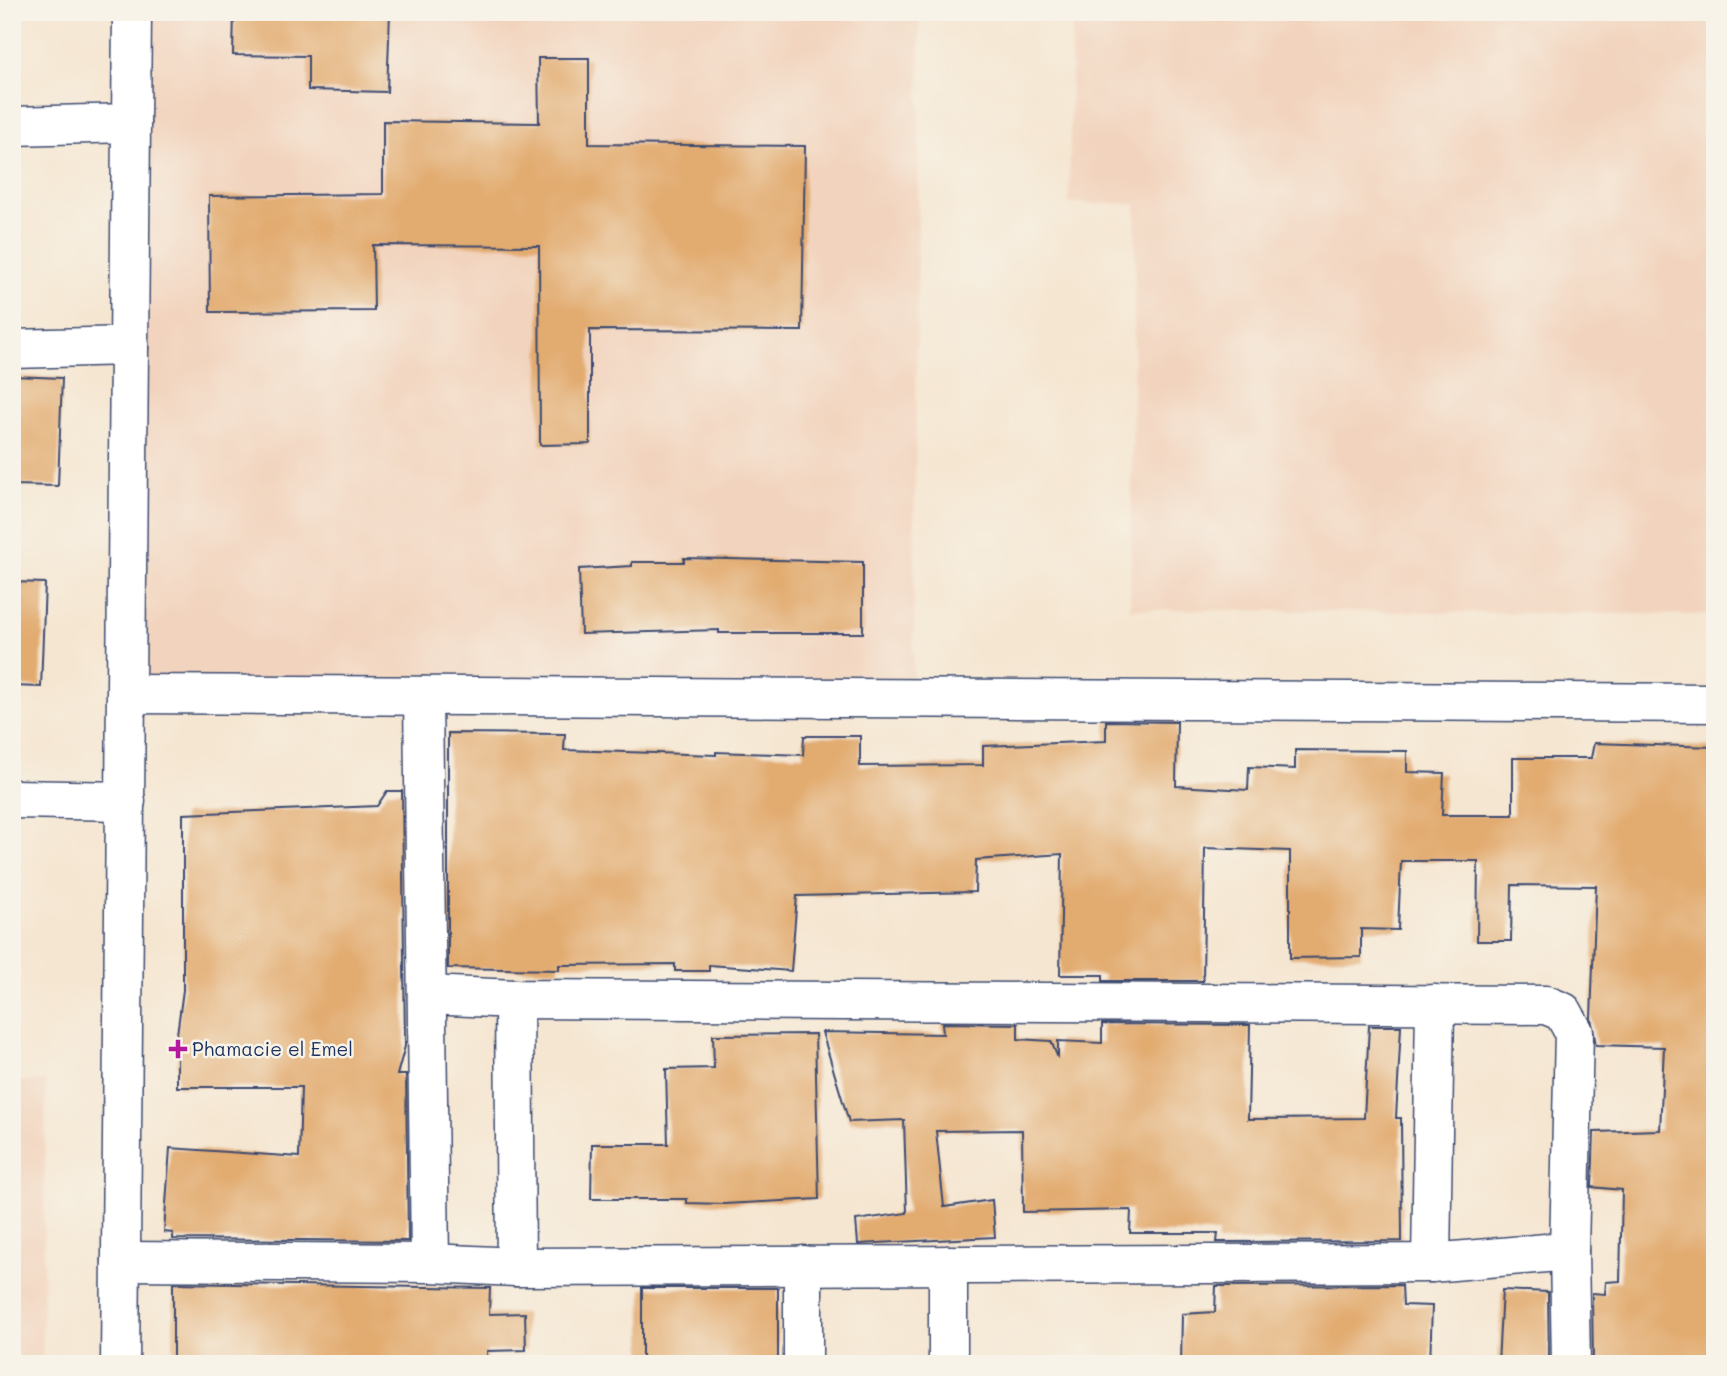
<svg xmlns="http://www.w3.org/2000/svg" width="1727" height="1376" viewBox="0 0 1727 1376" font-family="Mali,sans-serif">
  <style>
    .built { fill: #f2d4be }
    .building { fill: #e2ab6f }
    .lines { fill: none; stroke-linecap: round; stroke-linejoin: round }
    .minor-casing { stroke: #3c4a6f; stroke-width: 41 }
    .minor { stroke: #fff; stroke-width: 38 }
    .poi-dot { fill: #b5179e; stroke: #f7f3e8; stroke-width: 2.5 }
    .labels { text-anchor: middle; stroke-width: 5; stroke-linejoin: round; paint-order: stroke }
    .poi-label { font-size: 19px; fill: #1b2f5e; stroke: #f7f3e8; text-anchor: start }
  </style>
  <rect width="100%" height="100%" fill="#f7f3e8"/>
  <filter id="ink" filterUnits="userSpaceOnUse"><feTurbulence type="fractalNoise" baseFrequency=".0143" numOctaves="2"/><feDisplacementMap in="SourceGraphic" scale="14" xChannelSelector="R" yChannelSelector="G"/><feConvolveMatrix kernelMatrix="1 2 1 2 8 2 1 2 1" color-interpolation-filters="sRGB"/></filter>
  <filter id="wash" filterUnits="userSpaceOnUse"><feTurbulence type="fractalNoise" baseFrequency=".00686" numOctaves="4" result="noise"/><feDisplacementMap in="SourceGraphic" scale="28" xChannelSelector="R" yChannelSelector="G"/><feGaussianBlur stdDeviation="1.57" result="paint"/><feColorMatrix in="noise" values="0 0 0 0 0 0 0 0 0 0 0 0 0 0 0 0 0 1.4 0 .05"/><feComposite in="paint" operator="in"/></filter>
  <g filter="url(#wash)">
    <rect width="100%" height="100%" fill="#f5e6d1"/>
    <!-- built -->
    <g class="built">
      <polygon points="148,12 920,12 913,686 141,683"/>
      <polygon points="1216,12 1715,12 1715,615 1130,609 1136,204 1069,203 1072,15 1215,17"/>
      <polygon points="12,1081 46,1081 42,1364 12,1364"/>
    </g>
    <g id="blocks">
      <!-- building -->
      <g class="building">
        <polygon points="234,12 390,12 387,92 308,90 308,56 233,55"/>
        <polygon points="538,58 589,58 589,144 805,146 802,331 590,330 590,444 540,445 539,246 373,245 374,311 210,312 209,196 383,194 383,121 539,123"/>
        <polygon points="12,376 62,378 58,486 12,485"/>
        <polygon points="684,558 863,562 863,633 719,633 719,630 581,634 579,569 632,566 632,562 684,562"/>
        <polygon points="12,582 45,583 41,687 12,686"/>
        <polygon points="1106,721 1177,722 1176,786 1248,790 1249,767 1295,769 1295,750 1407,751 1407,772 1444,773 1442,815 1513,815 1513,758 1591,758 1594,743 1715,747 1715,1364 1593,1364 1592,1293 1605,1294 1606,1282 1620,1281 1622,1190 1592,1187 1594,1132 1660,1130 1664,1047 1596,1045 1591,1018 1596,886 1512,885 1511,941 1477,941 1478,861 1401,861 1398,930 1361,929 1361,957 1290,958 1290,851 1205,848 1203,981 1103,981 1103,975 1060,975 1062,854 976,860 975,892 797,896 791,971 709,965 709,971 675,971 675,964 559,965 559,970 448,968 448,733 565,734 564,750 716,755 716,752 803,755 804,736 860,736 860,766 983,765 983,746 1106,741"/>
        <polygon points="387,791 402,791 405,1046 397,1075 406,1075 408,1241 173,1239 173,1233 164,1232 170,1148 299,1157 301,1087 177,1087 177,1034 183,990 183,814 377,806"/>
        <polygon points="942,1023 1018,1024 1018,1039 1051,1041 1058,1058 1058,1041 1102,1043 1102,1024 1250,1025 1248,1119 1364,1118 1369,1026 1401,1026 1396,1118 1401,1118 1402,1241 1217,1242 1218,1233 1130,1233 1131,1210 1023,1212 1022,1130 936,1131 944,1207 992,1200 995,1237 858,1244 856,1220 907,1213 904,1120 849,1122 822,1032 943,1034"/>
        <polygon points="815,1034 819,1199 724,1204 687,1203 687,1199 591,1199 592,1144 668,1144 666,1069 714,1068 713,1035"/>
        <polygon points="173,1283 490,1288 489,1314 525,1313 526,1350 487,1351 487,1364 173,1364"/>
        <polygon points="1402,1285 1403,1305 1432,1306 1430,1364 1181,1364 1182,1314 1215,1312 1216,1286"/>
        <rect x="642" y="1288" width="136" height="76"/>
        <polygon points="1502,1290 1548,1292 1549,1364 1498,1364"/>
      </g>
    </g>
  </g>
  <g filter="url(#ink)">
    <use href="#blocks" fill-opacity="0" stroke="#3c4a6f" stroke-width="2"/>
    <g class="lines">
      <defs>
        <g id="minor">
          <polyline points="12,126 131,123"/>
          <polyline points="12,349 129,346"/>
          <polyline points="128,694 1715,703"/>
          <polyline points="423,696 430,1263"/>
          <polyline points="12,799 126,801"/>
          <polyline points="428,995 514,999 1546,1005 1563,1012 1574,1032 1569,1251 1571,1364"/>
          <polyline points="514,999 516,1267"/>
          <polyline points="121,1261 430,1263 516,1267 1431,1263 1569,1251"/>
          <polyline points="1431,1263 1435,1004"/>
          <polyline points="120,1364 132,12"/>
          <polyline points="803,1364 803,1265"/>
          <polyline points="948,1364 948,1265"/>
        </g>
      </defs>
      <!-- minor casing -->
      <use href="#minor" class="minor-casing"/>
      <!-- minor -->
      <use href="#minor" class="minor"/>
    </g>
  </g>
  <!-- markers -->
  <path class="poi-dot" d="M174.5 1038.5h7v7h7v7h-7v7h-7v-7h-7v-7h7z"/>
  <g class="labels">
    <!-- poi labels -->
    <g class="poi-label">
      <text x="192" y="1056">Phamacie el Emel</text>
    </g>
  </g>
  <!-- margin -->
  <rect width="1727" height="1376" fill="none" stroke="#f7f3e8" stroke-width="42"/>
</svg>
